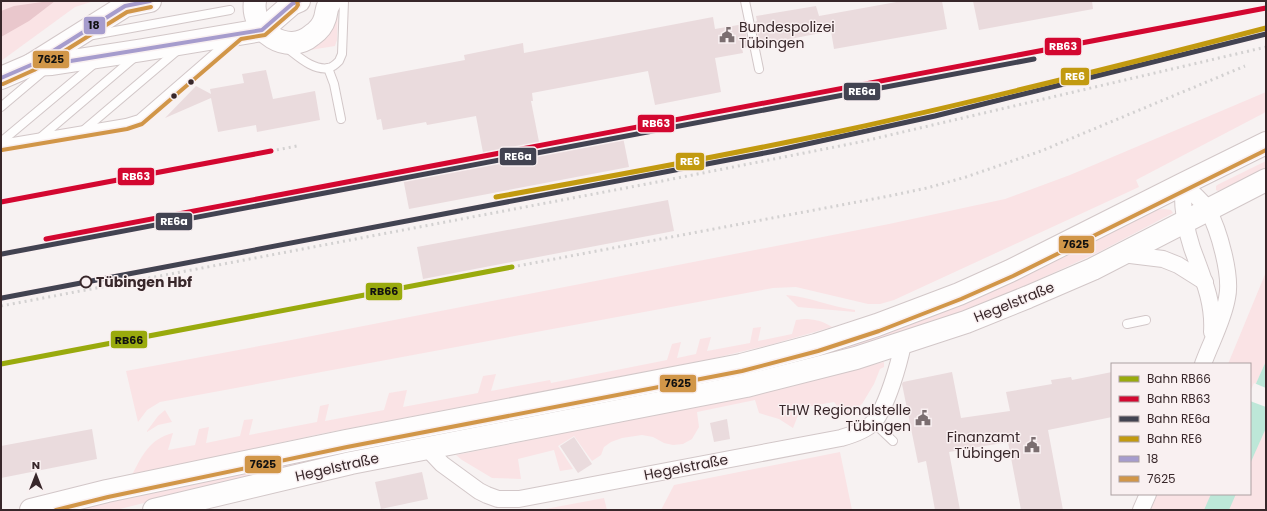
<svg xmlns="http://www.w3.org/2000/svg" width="1267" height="511" viewBox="0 0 1267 511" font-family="Poppins,sans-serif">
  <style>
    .green { fill: #fae3e5 }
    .forest { fill: #e9c7cc }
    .water { fill: #bde7d8 }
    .pier { fill: #f7f2f2 }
    .building { fill: #eadbdd }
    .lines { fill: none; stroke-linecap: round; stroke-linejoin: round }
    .lane-casing { stroke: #d2c7c8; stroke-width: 10 }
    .street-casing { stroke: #d2c7c8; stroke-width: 18 }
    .secondary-casing { stroke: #d2c7c8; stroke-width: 24 }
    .primary-casing { stroke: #d2c7c8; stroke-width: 24 }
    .lane { stroke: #fefdfd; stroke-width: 8 }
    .street { stroke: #fefdfd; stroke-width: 16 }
    .secondary { stroke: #fefdfd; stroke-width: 22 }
    .primary { stroke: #fefdfd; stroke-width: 22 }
    .rail { stroke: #d3d1d1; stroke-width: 3; stroke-dasharray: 2 4; stroke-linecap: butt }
    .bus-1-casing { stroke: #f9f0f1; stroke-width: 7 }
    .bus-2-casing { stroke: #f9f0f1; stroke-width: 7 }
    .bus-1 { stroke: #a69ccd; stroke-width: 4 }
    .bus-2 { stroke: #d19648; stroke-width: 4 }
    .rail-1-casing { stroke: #f9f0f1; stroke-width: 8 }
    .rail-2-casing { stroke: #f9f0f1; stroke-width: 8 }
    .rail-3-casing { stroke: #f9f0f1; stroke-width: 8 }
    .rail-4-casing { stroke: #f9f0f1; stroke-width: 8 }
    .rail-1 { stroke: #99aa0d; stroke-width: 5 }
    .rail-2 { stroke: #d30730; stroke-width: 5 }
    .rail-3 { stroke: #424351; stroke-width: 5 }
    .rail-4 { stroke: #c29a10; stroke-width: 5 }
    .bus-dot { fill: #38272a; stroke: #f9f0f1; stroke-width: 1.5 }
    .stop-dot { fill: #f9f0f1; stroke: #38272a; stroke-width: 2 }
    .labels { text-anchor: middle; stroke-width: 3; stroke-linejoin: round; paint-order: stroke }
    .poi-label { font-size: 14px; fill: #38272a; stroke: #f9f0f1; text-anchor: end }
    .stop-label { font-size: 14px; font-weight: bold; fill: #38272a; stroke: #f9f0f1; text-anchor: start }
    .street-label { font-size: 14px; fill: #38272a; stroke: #f9f0f1 }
    .line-badge { stroke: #f9f0f1; stroke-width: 1.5 }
    .badge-label { font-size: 11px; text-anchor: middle; font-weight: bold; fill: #fff }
    .pale-badge-label { font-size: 11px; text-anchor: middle; font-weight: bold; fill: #111 }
  </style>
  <rect width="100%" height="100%" fill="#f7f2f2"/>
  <!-- green -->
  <g class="green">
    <polygon points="1,1 91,1 91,2 75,7 1,61"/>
    <polygon points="338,5 337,40 335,46 310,50 306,48"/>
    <polygon points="1266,92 1266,111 1264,113 1136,180 1139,187 894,300 880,304 868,304 796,287 773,288 160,402 147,410 138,422 126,371 281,342 889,224 1005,199 1070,175"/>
    <polygon points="1266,161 1266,169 1223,189 1218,191 1216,190 1216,186 1219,184"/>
    <polygon points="1164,209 1171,210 1173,213 1099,252 1003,296 886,339 805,362 204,488 116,510 70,510 223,474 760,368 1154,210"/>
    <polygon points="1266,272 1266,361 1252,393 1266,399 1266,510 1141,510 1148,494 1250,494 1250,364 1228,364"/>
    <path d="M786,295C810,297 832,307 855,310V312L798,307Z"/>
    <path d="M804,319C814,319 823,321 832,327L773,344L711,359L320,434L132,475C142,456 149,439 173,433L168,450L195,445L199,429L209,427L206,443L240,436L244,420L253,419L249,435L317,422L320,406L329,404L325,421L384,410L389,393L407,390L403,407L478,393L483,376L496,374L491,391L550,380L551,383L667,360L672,344L681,342L677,358L696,354L700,339L711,337L707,351L750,343L753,328L761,327L758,341L792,334L796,320Z"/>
    <polygon points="884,362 884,367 880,369 874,384 862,404 845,416 834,402 801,408 793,428 779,419 759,413 755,400 697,412 699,427 692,439 683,444 673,445 664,443 653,437 642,435 622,438 611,442 604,447 601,455 592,461 574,436 558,446 573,469 560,471 554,450 518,459 521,479 492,478 462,460 456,455 756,394"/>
    <polygon points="165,410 172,422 158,425 147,432 147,431 158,416"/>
    <polygon points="840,452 852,510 661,510 674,485"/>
    <polygon points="604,498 607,510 540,510"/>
  </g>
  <!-- forest -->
  <polygon class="forest" points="49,1 55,1 29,21 1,37 1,11 14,6"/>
  <!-- water -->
  <g class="water">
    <polygon points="1266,361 1266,428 1250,464 1250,397"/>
    <polygon points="1211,494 1236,494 1229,510 1204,510"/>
  </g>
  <!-- pier -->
  <polygon class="pier" points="1254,383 1266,388 1266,407 1250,401 1250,392"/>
  <!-- building -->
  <g class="building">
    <polygon points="902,1 942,1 947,29 834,49 831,31 760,45 755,22 757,21 756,16 816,6 819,16"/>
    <polygon points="973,1 1092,1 1093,9 979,30"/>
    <polygon points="713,17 715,29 744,24 749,47 742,48 743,53 715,58 721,92 655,105 648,71 532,93 533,101 531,101 541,152 623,137 629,167 409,209 403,178 485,163 476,116 427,125 426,122 383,130 381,119 377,120 369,78 465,60 464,55 523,43 524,53"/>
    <polygon points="266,70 273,99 315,91 320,120 257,132 256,125 218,132 211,98 165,118 196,86 211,94 210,89 244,83 242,74"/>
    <polygon points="668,200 674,231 423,279 417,247"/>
    <polygon points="952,372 961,418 1010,411 1006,392 1052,384 1051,380 1071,377 1072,380 1112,372 1112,417 1048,430 1063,510 1021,510 1008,442 949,452 960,510 935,510 926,461 918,463 902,384 903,382"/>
    <polygon points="727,419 730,439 714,442 710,423"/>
    <polygon points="92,429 97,459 1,478 1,446"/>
    <polygon points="574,437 592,464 578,473 560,446"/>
    <polygon points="422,472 428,499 381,509 375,482"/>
  </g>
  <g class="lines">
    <defs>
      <g id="lane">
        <polyline points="745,1 759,69"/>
        <polyline points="93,35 230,10"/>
        <path d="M287,48C298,56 313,71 329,68C333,67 336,64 339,61L342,54L344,1"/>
        <polyline points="328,68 334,84 341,119"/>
        <polyline points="1,107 46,69"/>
        <polyline points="85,129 178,50"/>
        <polyline points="41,137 135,57"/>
        <polyline points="1,142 94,64"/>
        <polyline points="1,144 126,123 139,119 229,41"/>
        <polyline points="1127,324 1146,320"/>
        <polyline points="873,422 893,441"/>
      </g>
      <g id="street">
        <path d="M1183,184C1191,192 1202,200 1208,210C1219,230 1232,276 1227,298C1223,321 1211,342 1203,364"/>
        <path d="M1183,184C1182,206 1185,227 1192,248C1202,276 1214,301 1212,332"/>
        <polyline points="1122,254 1163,259 1178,265 1205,282"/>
        <path d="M427,448L442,464L479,491L487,495L498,499H519L841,438C852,435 865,431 874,422C887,406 899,364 903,344"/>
        <polyline points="1141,510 1148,494"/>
      </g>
      <g id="secondary">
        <path d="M255,1C250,32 288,56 312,35C318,31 323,25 325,18C327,11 326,7 331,1"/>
        <polyline points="31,65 52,64 143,50 262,30 292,4 299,1"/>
        <polyline points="1,78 31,65 125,6 150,1"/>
      </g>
      <g id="primary">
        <polyline points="31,510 107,491 346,441 741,365 816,345 877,325 959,294 1010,271 1183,184 1266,143"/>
        <polyline points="154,510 351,463 746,386 856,358 966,322 1028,297 1093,269 1266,180"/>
      </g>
    </defs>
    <!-- lane casing -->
    <use href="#lane" class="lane-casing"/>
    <!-- street casing -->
    <use href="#street" class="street-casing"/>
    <!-- secondary casing -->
    <use href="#secondary" class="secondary-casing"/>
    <!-- primary casing -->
    <use href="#primary" class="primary-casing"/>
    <!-- lane -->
    <use href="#lane" class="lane"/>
    <!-- street -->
    <use href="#street" class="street"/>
    <!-- secondary -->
    <use href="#secondary" class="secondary"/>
    <!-- primary -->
    <use href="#primary" class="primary"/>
    <!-- rail -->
    <g class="rail">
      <polyline points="271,151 297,146"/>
      <polyline points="512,267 889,196 927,188 966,177 1041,151 1245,66"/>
      <polyline points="1,306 652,183 860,142 1266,47"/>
    </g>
    <defs>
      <g id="bus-1">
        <polyline points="42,58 125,6 150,1"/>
        <polyline points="1,78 31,65 52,64 262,30 292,4 299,1"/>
      </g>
      <g id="bus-2">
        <polyline points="3,84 34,70 127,12 151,7"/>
        <polyline points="2,150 127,129 142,124 241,39 265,35 296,8 298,5 297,1"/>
        <polyline points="56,510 108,497 347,447 742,371 818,351 879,331 961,299 1013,276 1266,150"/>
      </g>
    </defs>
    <!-- bus-1 casing -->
    <use href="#bus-1" class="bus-1-casing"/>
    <!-- bus-2 casing -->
    <use href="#bus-2" class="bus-2-casing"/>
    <!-- bus-1 -->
    <use href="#bus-1" class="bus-1"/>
    <!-- bus-2 -->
    <use href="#bus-2" class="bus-2"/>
    <defs>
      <polyline id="rail-1" points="1,364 512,267"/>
      <g id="rail-2">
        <polyline points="1,202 271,151"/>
        <polyline points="46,239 1266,8"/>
      </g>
      <g id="rail-3">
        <polyline points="2,254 1034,59"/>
        <polyline points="2,298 775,151 935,116 1266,34"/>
      </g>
      <path id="rail-4" d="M496,197C613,176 730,155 846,130C987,99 1127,64 1266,28"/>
    </defs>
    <!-- rail-1 casing -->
    <use href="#rail-1" class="rail-1-casing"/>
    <!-- rail-2 casing -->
    <use href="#rail-2" class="rail-2-casing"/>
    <!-- rail-3 casing -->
    <use href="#rail-3" class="rail-3-casing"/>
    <!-- rail-4 casing -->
    <use href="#rail-4" class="rail-4-casing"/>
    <!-- rail-1 -->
    <use href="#rail-1" class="rail-1"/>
    <!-- rail-2 -->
    <use href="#rail-2" class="rail-2"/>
    <!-- rail-3 -->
    <use href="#rail-3" class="rail-3"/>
    <!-- rail-4 -->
    <use href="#rail-4" class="rail-4"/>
  </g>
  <!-- icons -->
  <defs>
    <symbol id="civic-bare" viewBox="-9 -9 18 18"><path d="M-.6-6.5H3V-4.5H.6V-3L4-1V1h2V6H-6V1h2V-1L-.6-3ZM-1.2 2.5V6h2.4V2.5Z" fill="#7b6e70" stroke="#f9f0f1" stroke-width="2.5" paint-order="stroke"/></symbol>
  </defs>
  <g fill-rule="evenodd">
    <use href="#civic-bare" x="716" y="24" width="22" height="22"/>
    <use href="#civic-bare" x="912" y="407" width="22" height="22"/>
    <use href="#civic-bare" x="1021" y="434" width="22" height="22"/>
  </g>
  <!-- markers -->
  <g class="bus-dot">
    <circle cx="191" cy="82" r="3.5"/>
    <circle cx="174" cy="96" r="3.5"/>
  </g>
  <circle class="stop-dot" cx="86" cy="282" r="5.5"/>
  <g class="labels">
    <!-- poi labels -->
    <g class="poi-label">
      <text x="739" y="32" text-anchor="start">Bundespolizei<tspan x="739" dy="16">Tübingen</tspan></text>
      <text x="911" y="415">THW Regionalstelle<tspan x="911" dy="16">Tübingen</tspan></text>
      <text x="1020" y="442">Finanzamt<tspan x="1020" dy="16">Tübingen</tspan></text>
    </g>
    <!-- stop labels -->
    <g class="stop-label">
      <text x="96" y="287">Tübingen Hbf</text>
    </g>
    <!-- street labels -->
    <g class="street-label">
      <text transform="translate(1014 302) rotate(-22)" y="5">Hegelstraße</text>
      <text transform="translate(337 467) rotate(-13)" y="5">Hegelstraße</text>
      <text transform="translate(686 467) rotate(-11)" y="5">Hegelstraße</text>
    </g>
  </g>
  <g class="line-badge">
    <rect x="83" y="16" width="23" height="19" rx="4" fill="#a69ccd"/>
    <rect x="1044" y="37" width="38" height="19" rx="4" fill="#d30730"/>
    <rect x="32" y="50" width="38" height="19" rx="4" fill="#d19648"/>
    <rect x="1060" y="67" width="30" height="19" rx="4" fill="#c29a10"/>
    <rect x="843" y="82" width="38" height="19" rx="4" fill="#424351"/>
    <rect x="637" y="114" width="38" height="19" rx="4" fill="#d30730"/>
    <rect x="499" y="147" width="38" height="19" rx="4" fill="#424351"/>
    <rect x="675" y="152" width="30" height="19" rx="4" fill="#c29a10"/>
    <rect x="117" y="167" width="38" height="19" rx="4" fill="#d30730"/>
    <rect x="155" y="212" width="38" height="19" rx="4" fill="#424351"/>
    <rect x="1058" y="235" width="37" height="19" rx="4" fill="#d19648"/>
    <rect x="365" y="282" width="38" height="19" rx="4" fill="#99aa0d"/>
    <rect x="110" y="330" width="38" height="19" rx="4" fill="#99aa0d"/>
    <rect x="659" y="374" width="38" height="19" rx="4" fill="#d19648"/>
    <rect x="244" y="455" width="38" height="19" rx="4" fill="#d19648"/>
  </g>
  <g class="badge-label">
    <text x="1063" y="50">RB63</text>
    <text x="1075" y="80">RE6</text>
    <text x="862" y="95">RE6a</text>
    <text x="656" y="127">RB63</text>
    <text x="518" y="160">RE6a</text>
    <text x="690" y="165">RE6</text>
    <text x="136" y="180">RB63</text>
    <text x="174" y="225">RE6a</text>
  </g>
  <g class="pale-badge-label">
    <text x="94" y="29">18</text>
    <text x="51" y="63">7625</text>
    <text x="1076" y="248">7625</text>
    <text x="384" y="295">RB66</text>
    <text x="129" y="344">RB66</text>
    <text x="678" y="387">7625</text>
    <text x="263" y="468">7625</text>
  </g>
  <!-- border -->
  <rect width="1267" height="511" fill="none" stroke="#38272a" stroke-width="4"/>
  <!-- legend -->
  <rect x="1111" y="363" width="140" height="132" fill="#f9f0f1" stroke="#aca0a1"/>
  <rect x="1119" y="376" width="20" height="6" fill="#99aa0d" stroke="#aca0a1"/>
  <text x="1147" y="383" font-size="12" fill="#38272a">Bahn RB66</text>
  <rect x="1119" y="396" width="20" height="6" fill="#d30730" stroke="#aca0a1"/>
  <text x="1147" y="403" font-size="12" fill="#38272a">Bahn RB63</text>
  <rect x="1119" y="416" width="20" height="6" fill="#424351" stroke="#aca0a1"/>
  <text x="1147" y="423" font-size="12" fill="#38272a">Bahn RE6a</text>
  <rect x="1119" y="436" width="20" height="6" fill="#c29a10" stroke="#aca0a1"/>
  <text x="1147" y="443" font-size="12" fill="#38272a">Bahn RE6</text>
  <rect x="1119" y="456" width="20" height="6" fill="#a69ccd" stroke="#aca0a1"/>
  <text x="1147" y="463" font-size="12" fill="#38272a">18</text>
  <rect x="1119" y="476" width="20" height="6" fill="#d19648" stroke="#aca0a1"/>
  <text x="1147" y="483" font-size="12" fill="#38272a">7625</text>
  <!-- north arrow -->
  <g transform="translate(36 475)" stroke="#f9f0f1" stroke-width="3" paint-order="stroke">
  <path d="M0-3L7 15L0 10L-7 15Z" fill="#38272a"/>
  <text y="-6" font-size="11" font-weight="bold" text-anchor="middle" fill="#38272a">N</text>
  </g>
</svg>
